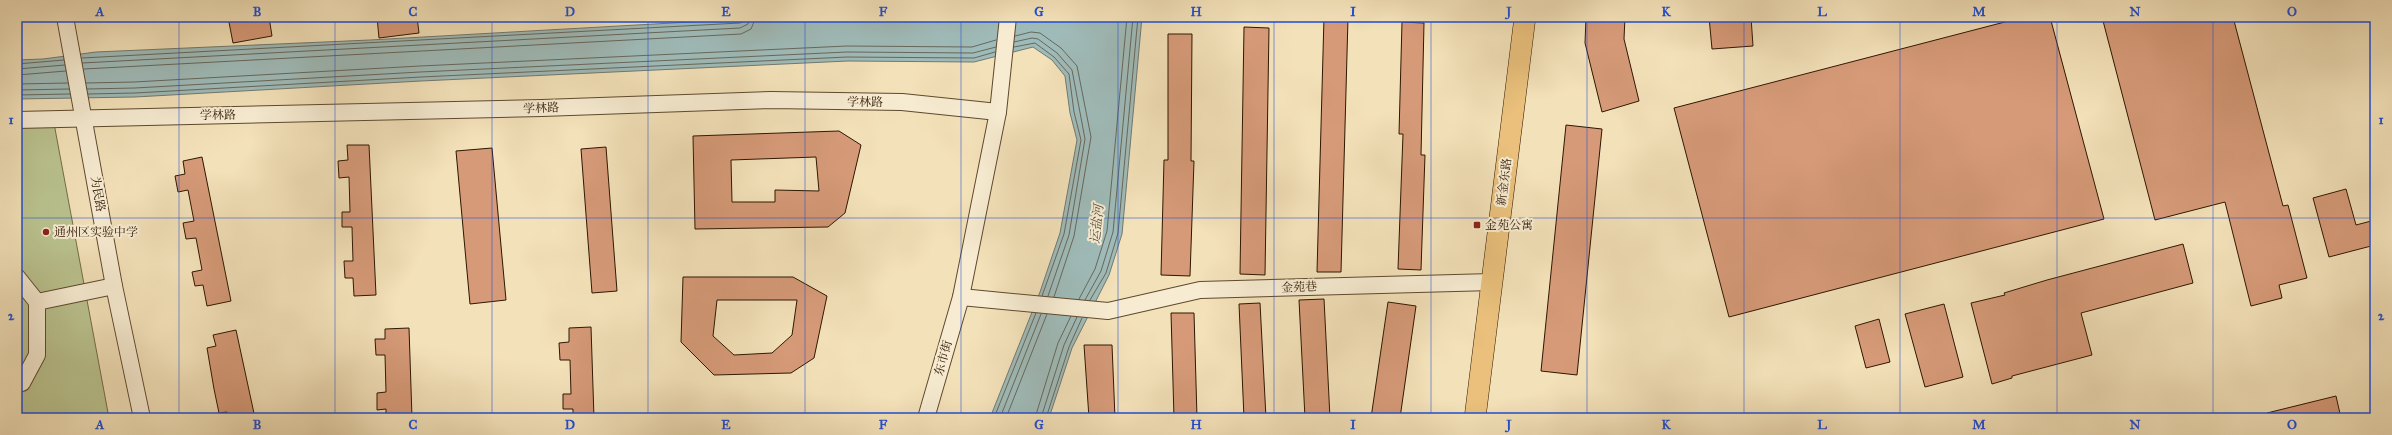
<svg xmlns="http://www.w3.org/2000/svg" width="2392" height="435" viewBox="0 0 2392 435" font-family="'IM FELL Great Primer','Noto Serif SC',serif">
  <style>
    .green { fill: #bac38f; stroke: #746c48 }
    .water { fill: #9fbbb9; stroke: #72796f }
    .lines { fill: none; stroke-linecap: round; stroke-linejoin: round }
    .shore { stroke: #66685c; stroke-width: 1 }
    .building { fill: #d69a78; stroke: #2e1600; fill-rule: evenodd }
    .minor-casing { stroke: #5f492e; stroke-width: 18 }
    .major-casing { stroke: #2e1600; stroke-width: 22 }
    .minor { stroke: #f7ecd2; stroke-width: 16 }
    .major { stroke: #eac07c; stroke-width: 21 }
    .grid { fill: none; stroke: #1d4ed8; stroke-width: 1; stroke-opacity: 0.55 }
    .poi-dot { fill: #8f2418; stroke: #f7ecd2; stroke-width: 1.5 }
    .labels { text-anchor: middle; stroke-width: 4; stroke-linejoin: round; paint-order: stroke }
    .street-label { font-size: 12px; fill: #2e1600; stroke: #f7ecd2 }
    .poi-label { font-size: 12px; fill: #2e1600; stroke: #f7ecd2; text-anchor: start }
    .water-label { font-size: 13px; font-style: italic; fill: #565041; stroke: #f7ecd2 }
    .neatline { fill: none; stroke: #1d4ed8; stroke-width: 1.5 }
    .grid-label { font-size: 13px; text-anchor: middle; font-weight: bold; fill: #1d4ed8 }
  </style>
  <rect width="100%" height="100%" fill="#f3e1b9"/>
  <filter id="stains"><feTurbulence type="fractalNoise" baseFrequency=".005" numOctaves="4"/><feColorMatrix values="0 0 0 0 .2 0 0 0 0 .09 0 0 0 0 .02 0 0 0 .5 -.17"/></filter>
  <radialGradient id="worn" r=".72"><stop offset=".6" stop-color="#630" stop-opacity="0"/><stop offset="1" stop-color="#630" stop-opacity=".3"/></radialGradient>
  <!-- green -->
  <polygon class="green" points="53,118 109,418 17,418 17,120"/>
  <!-- water -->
  <polygon class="water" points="779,17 1142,17 1122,234 1109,275 1072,348 1049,418 990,418 1040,292 1060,233 1077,140 1070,113 1065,76 1052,60 1033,47 974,62 848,61 421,81 135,97 17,99 17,60 43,59 96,52 370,40"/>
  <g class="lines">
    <!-- shore -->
    <g class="shore">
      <polyline points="1015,36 1031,32 1040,33 1061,48 1077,66 1091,137 1074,236 1054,297"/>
      <polyline points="1014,42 1032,38 1038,39 1057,53 1072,70 1085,139 1069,235 1048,296"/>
      <polyline points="1014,47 1035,43 1054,57 1069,74 1074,112 1081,140 1064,234 1042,296"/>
      <polyline points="82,58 740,23 744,21 745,17"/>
      <polyline points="82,63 740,28 748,24 750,17"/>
      <polyline points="17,64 64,60"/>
      <polyline points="17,69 65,65"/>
      <polyline points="84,69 741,34 751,29 756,17"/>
      <polyline points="17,75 66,71"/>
      <polyline points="86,83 134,82 420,66 847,46 972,47 996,40"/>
      <polyline points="17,84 68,83"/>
      <polyline points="87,89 135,88 420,72 847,52 973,53 996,47"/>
      <polyline points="17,90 69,89"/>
      <polyline points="88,94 135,93 421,77 847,57 974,58 995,52"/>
      <polyline points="17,95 70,94"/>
      <polyline points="1079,299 1095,269 1107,231 1127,17"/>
      <polyline points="1085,300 1101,271 1113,232 1133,17"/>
      <polyline points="1090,300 1106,273 1118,233 1138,17"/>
      <polyline points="994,418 1036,313"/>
      <polyline points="1000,418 1041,314"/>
      <polyline points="1006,418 1047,314"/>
      <polyline points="1035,418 1058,343 1071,316"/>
      <polyline points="1041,418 1064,345 1077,317"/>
      <polyline points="1046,418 1069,347 1082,318"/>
    </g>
  </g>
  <!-- building -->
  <g class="building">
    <polygon points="228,17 269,17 272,36 233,43"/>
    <polygon points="377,17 417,17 419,33 379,38"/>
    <polygon points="1324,17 1348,18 1341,272 1317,272"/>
    <polygon points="1586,17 1625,17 1624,39 1639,101 1602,112 1585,43"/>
    <polygon points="1709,17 1751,17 1753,46 1712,49"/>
    <polygon points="2024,17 2050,17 2104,219 1729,317 1674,108"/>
    <polygon points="2102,17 2233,17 2283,206 2288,205 2307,278 2279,285 2282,298 2251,306 2225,202 2155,220"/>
    <polygon points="1402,22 1424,23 1421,155 1425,155 1421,270 1398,269 1403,134 1399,134"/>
    <polygon points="1244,27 1269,28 1265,275 1240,274"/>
    <polygon points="1168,34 1192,34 1191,161 1194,161 1190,276 1161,275 1164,160 1168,160"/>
    <polygon points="1566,125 1602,129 1577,375 1541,371"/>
    <path d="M839,131L861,145L845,213L828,227L695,229L693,136ZM816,157L819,191L775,190V202H732L731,160Z"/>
    <polygon points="347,145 369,145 376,295 354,296 353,278 345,278 344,261 353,261 352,227 342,227 342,212 350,212 349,177 339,178 338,161 348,160"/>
    <polygon points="606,147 617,291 592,293 581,149"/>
    <polygon points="492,148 506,300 470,304 456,151"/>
    <polygon points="202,157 231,301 207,306 203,285 195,286 192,272 202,270 196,238 186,239 183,223 194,221 188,190 178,192 175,176 185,174 183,161"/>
    <polygon points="2346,189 2356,225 2375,220 2375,245 2329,257 2313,198"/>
    <polygon points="2183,244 2193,283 2081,313 2092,355 2012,376 2012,378 1992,384 1971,303 2005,295 2004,293 2047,280"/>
    <path d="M683,277H793L827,296L814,358L791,373L714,375L681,342ZM717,300H797L792,335L772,353L734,355L713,336Z"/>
    <polygon points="1324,299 1330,418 1305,418 1299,300"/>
    <polygon points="1388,302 1416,306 1400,418 1371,418"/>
    <polygon points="1260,303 1266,418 1244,418 1239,304"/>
    <polygon points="1944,304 1963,377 1925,387 1905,314"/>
    <polygon points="1171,313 1194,313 1197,418 1174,418"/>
    <polygon points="1879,319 1890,362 1866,368 1855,326"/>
    <polygon points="591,327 594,418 573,418 573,409 563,409 563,394 571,394 570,360 560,360 559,343 569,342 569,328"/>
    <polygon points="409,328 412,418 386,418 386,409 377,410 377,393 386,392 385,355 376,355 375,339 385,339 385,329"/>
    <polygon points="236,330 255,418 229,418 227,412 219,413 214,389 207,348 216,346 213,335"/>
    <polygon points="1084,345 1112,345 1115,418 1089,418"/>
    <polygon points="2336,396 2341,418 2268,418 2267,413"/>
  </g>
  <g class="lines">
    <defs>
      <g id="minor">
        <polyline points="65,17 114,286 142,418"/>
        <polyline points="17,120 542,108 771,100 902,102 998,112"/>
        <polyline points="17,277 37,302 37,355 22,383 17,384"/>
        <polyline points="961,297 1108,311 1200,290 1492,282"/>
        <polyline points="37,302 114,286"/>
        <polyline points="926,418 961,297 998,112 1008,17"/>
      </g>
      <polyline id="major" points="1475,418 1525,17"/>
    </defs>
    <!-- minor casing -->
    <use href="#minor" class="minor-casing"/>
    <!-- major casing -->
    <use href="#major" class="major-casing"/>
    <!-- minor -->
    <use href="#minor" class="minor"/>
    <!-- major -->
    <use href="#major" class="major"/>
  </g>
  <!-- grid -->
  <path class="grid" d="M179,17V418M335,17V418M492,17V418M648,17V418M805,17V418M961,17V418M1118,17V418M1274,17V418M1431,17V418M1587,17V418M1744,17V418M1900,17V418M2057,17V418M2213,17V418M17,218H2375"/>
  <!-- markers -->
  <g class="poi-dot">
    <rect x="1473" y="221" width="8" height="8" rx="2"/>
    <circle cx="46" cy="232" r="4"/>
  </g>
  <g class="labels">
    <!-- street labels -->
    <g class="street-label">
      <text transform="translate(865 102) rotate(1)" y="4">学林路</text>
      <text transform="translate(541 108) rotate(-2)" y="4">学林路</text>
      <text transform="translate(218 115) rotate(-1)" y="4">学林路</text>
      <text transform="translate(1504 182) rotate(-83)" y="4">新金东路</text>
      <text transform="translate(98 194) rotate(80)" y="4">为民路</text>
      <text transform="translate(1299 287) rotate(-2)" y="4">金苑巷</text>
      <text transform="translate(943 358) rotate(-74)" y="4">东市街</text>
    </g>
    <!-- poi labels -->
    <g class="poi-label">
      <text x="1485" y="229">金苑公寓</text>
      <text x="54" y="236">通州区实验中学</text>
    </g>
    <!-- water labels -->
    <g class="water-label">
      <text transform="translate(1096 224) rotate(-84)" y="5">运盐河</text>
    </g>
  </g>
  <!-- margin -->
  <rect width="2392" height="435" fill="none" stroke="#f3e1b9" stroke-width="44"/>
  <rect x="22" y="22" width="2348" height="391" class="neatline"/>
  <g class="grid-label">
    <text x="100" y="16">A</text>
    <text x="257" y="16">B</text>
    <text x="413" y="16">C</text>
    <text x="570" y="16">D</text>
    <text x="726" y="16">E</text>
    <text x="883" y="16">F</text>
    <text x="1039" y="16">G</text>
    <text x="1196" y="16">H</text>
    <text x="1353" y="16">I</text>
    <text x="1509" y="16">J</text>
    <text x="1666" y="16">K</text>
    <text x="1822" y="16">L</text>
    <text x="1979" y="16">M</text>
    <text x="2135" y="16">N</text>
    <text x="2292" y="16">O</text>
    <text x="11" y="124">1</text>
    <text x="2381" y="124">1</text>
    <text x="11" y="320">2</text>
    <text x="2381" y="320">2</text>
    <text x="100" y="429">A</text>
    <text x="257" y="429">B</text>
    <text x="413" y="429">C</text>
    <text x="570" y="429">D</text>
    <text x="726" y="429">E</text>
    <text x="883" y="429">F</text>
    <text x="1039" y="429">G</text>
    <text x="1196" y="429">H</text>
    <text x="1353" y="429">I</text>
    <text x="1509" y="429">J</text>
    <text x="1666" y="429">K</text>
    <text x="1822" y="429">L</text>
    <text x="1979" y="429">M</text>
    <text x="2135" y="429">N</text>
    <text x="2292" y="429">O</text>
  </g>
  <rect width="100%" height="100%" filter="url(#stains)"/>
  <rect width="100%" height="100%" fill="url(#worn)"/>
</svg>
